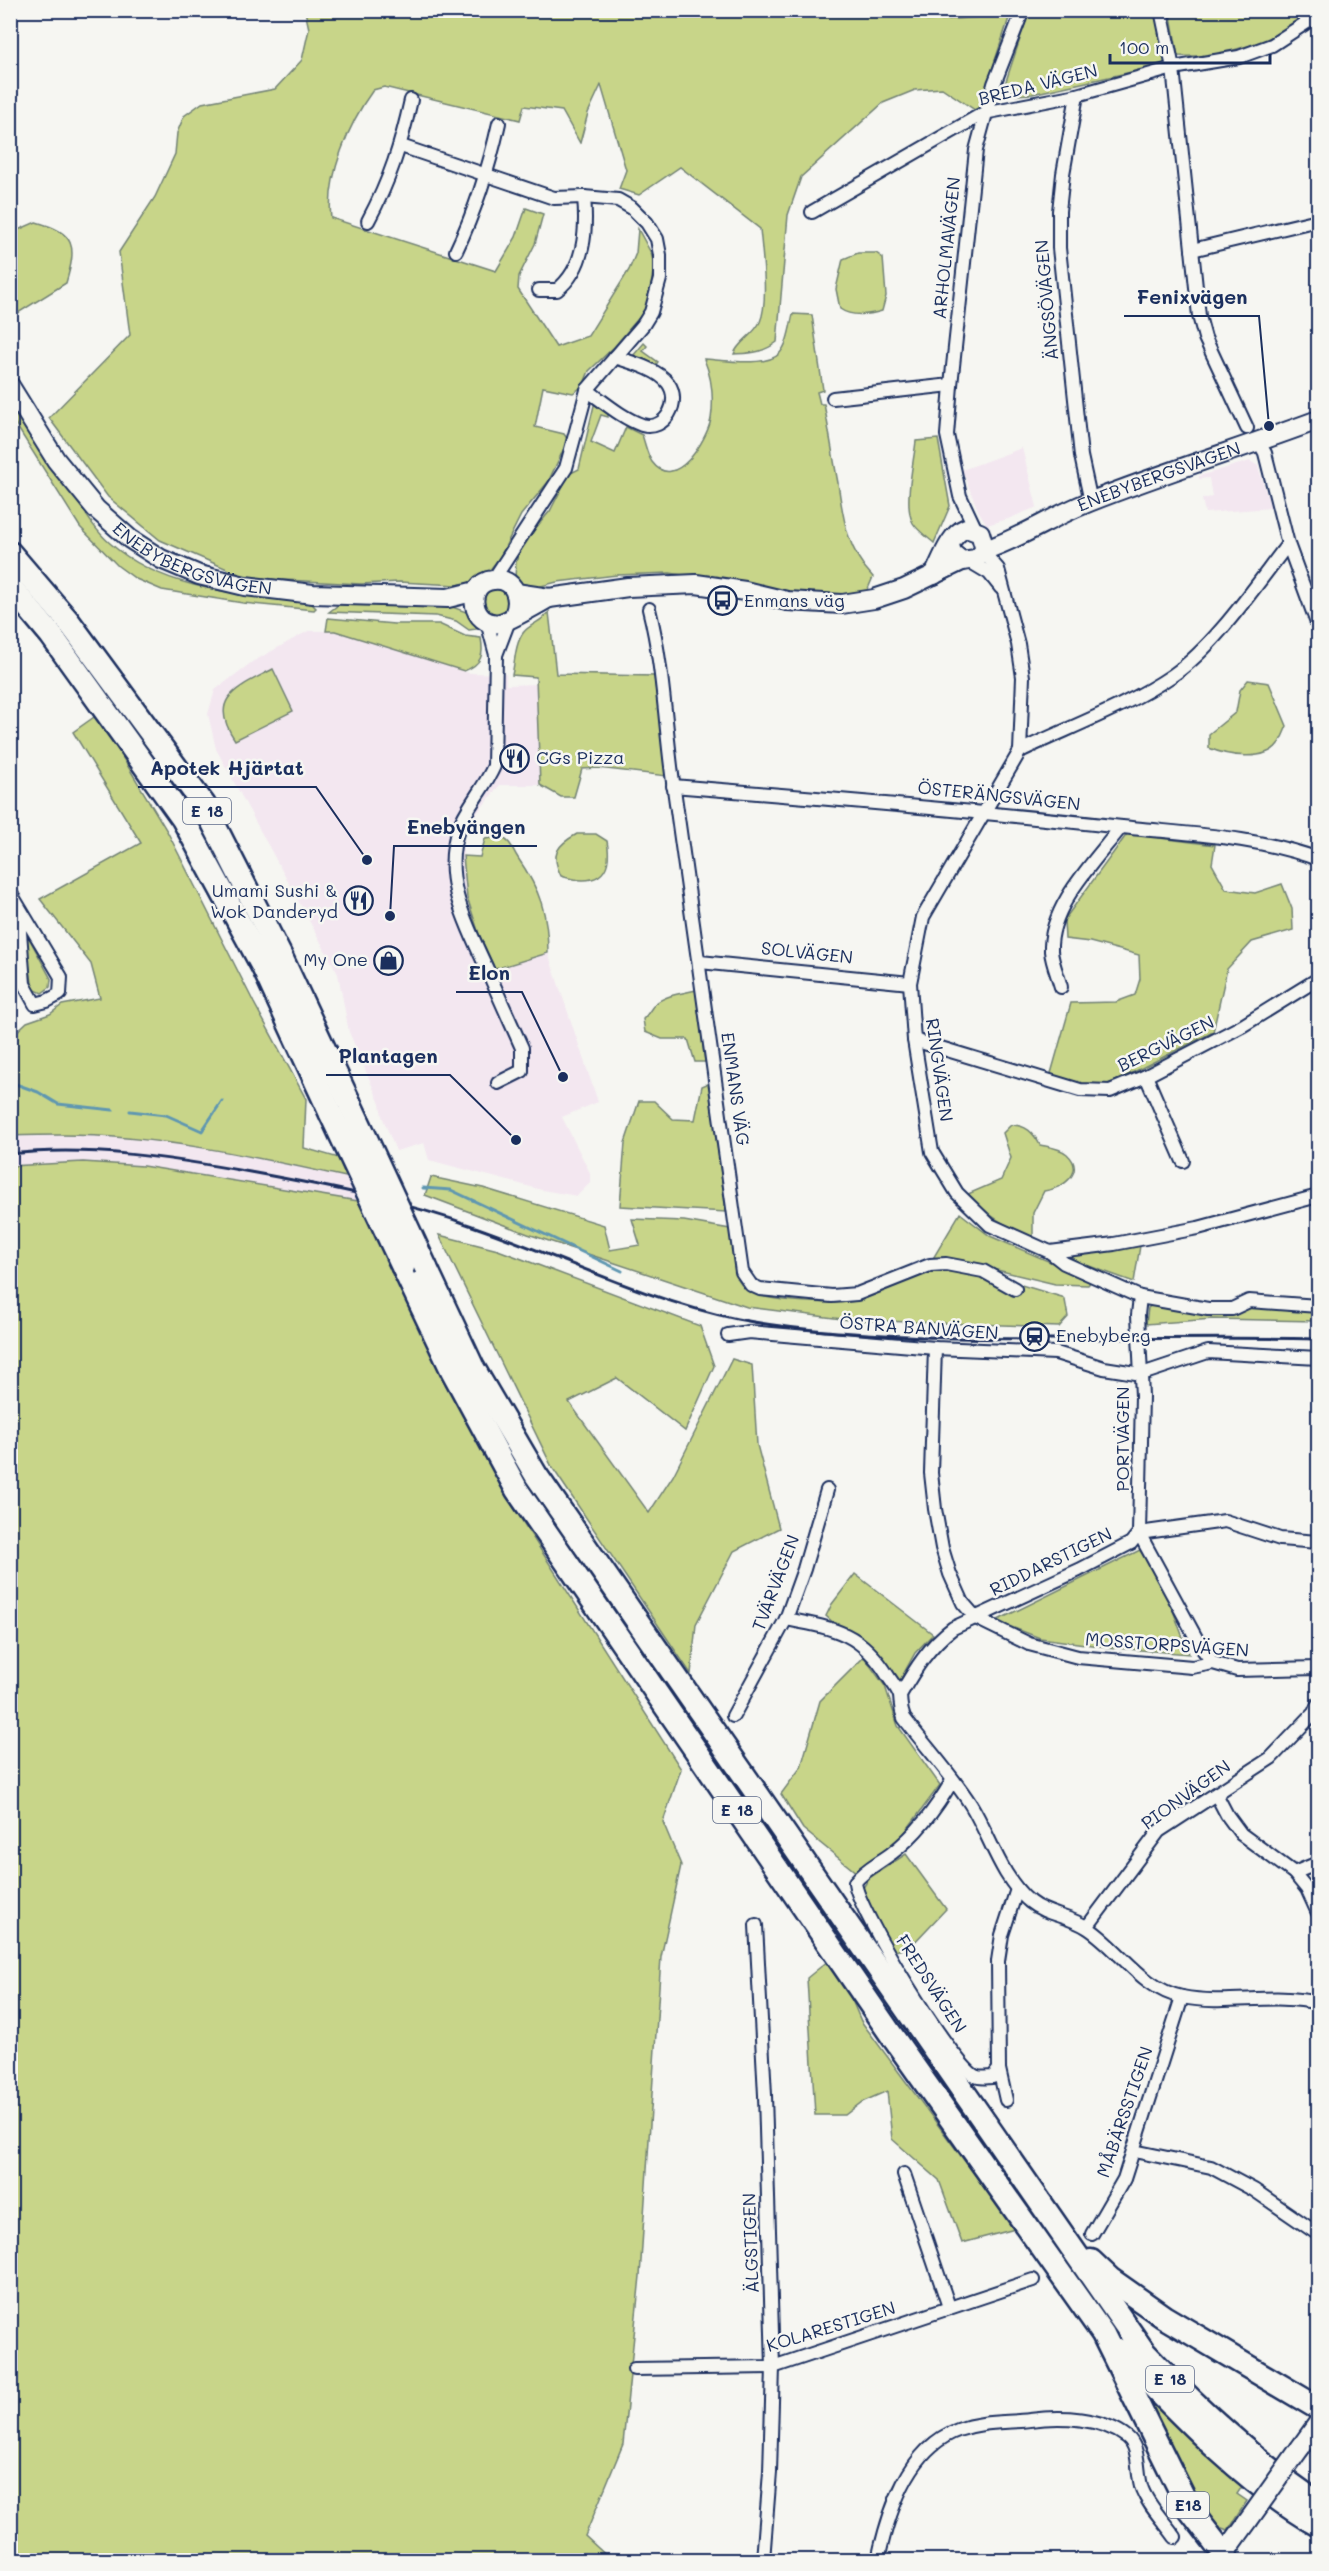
<svg xmlns="http://www.w3.org/2000/svg" width="1329" height="2571" viewBox="0 0 1329 2571" font-family="Mali,sans-serif">
  <style>
    .built { fill: #f3e7f0 }
    .green { fill: #c8d589; stroke: #728274; stroke-width: 1.5 }
    .lines { fill: none; stroke-linecap: round; stroke-linejoin: round }
    .stream { stroke: #5f97b1; stroke-width: 3 }
    .street-casing { stroke: #1b2f5e; stroke-width: 16 }
    .secondary-casing { stroke: #1b2f5e; stroke-width: 22 }
    .highway-casing { stroke: #1b2f5e; stroke-width: 27 }
    .street { stroke: #f6f6f2; stroke-width: 12 }
    .secondary { stroke: #f6f6f2; stroke-width: 18 }
    .highway { stroke: #f6f6f2; stroke-width: 22 }
    .rail { stroke: #1b2f5e; stroke-width: 3 }
    .secondary-bridge-casing { stroke: #1b2f5e; stroke-width: 22; stroke-linecap: butt }
    .highway-bridge-casing { stroke: #1b2f5e; stroke-width: 27; stroke-linecap: butt }
    .secondary-bridge { stroke: #f6f6f2; stroke-width: 18 }
    .highway-bridge { stroke: #f6f6f2; stroke-width: 22 }
    .labels { text-anchor: middle; stroke-width: 5; stroke-linejoin: round; paint-order: stroke }
    .shield { fill: #f6f6f2; stroke: #5d6b8a; stroke-width: 1.5 }
    .shield-label { font-size: 16px; font-weight: bold; fill: #1b2f5e }
    .street-label { font-size: 18px; fill: #1b2f5e; stroke: #f6f6f2 }
    .poi-label { font-size: 18px; fill: #1b2f5e; stroke: #f6f6f2; text-anchor: start }
    .leader { fill: none; stroke: #1b2f5e; stroke-width: 2 }
    .callout-dot { fill: #1b2f5e; stroke: #f6f6f2; stroke-width: 2 }
    .callout-label { font-size: 20px; text-anchor: middle; font-weight: bold; fill: #1b2f5e; stroke: #f6f6f2; stroke-width: 5; stroke-linejoin: round; paint-order: stroke }
  </style>
  <rect width="100%" height="100%" fill="#f6f6f2"/>
  <filter id="ink" filterUnits="userSpaceOnUse"><feTurbulence type="fractalNoise" baseFrequency=".0167" numOctaves="2"/><feDisplacementMap in="SourceGraphic" scale="12" xChannelSelector="R" yChannelSelector="G"/><feConvolveMatrix kernelMatrix="1 2 1 2 8 2 1 2 1" color-interpolation-filters="sRGB"/></filter>
  <g filter="url(#ink)">
    <!-- built -->
    <g class="built">
      <polygon points="1022,448 1037,507 1008,519 987,525 978,510 962,470"/>
      <polygon points="1250,461 1258,466 1271,508 1205,513 1202,499 1212,497 1209,478 1199,479 1199,476"/>
      <polygon points="308,631 335,631 469,673 506,674 506,685 538,684 540,785 500,785 469,823 462,843 467,897 479,934 495,969 548,953 598,1102 562,1117 590,1173 590,1183 577,1196 542,1190 429,1160 424,1143 396,1151 382,1116 380,1104 349,1032 338,974 216,749 208,714 215,690 252,662"/>
      <polygon points="83,1135 145,1139 208,1148 346,1177 358,1201 143,1166 83,1162 11,1166 10,1137"/>
    </g>
    <!-- green -->
    <g class="green">
      <path d="M1232,10H1312V11C1281,40 1220,59 1178,56L1171,16Z"/>
      <path d="M305,11H933L927,21L1010,15L978,112L942,88L915,90L883,103L801,177L788,215L777,342C763,353 751,353 734,354C738,342 753,336 760,322C769,302 762,251 760,229L680,167L639,195L619,189L626,170L601,85L588,113L580,143L562,111L524,106L520,120L384,87L373,90C349,123 326,177 331,218L496,271L516,237L526,208L543,214L535,244L519,276L518,289L556,347L588,336L629,270L636,253L638,229L651,253L654,264L648,307L614,347L589,371L583,386L573,393L543,387L535,427L564,434L568,440L548,482L521,515L500,557L481,581L457,585L399,582L361,584L248,578L160,540L108,497L49,418L130,335L119,252L155,197L175,154L177,133L184,116L202,103L275,89L302,60L309,29Z"/>
      <polygon points="1107,11 1157,11 1167,57 1163,65 1032,94 1015,95 1005,84 1028,15"/>
      <path d="M36,222C76,233 77,246 66,283L18,313L11,312V233Z"/>
      <path d="M858,253H876L883,258L886,296L882,311C869,315 851,317 840,309L836,289L843,259Z"/>
      <path d="M793,314L812,315L823,390L817,392L820,404H824C829,430 833,457 838,483C843,518 847,550 873,577L867,591L835,596L804,594L670,573L617,575L557,582L525,590L515,577L516,562L523,543L550,511L569,474L579,469L595,401L608,410V417L601,415L591,442L615,453L626,427L642,435C645,443 647,455 652,462C675,493 707,440 711,419C714,399 712,378 704,359C722,360 767,367 779,354C788,345 790,326 793,314Z"/>
      <polygon points="644,343 647,346 643,351 658,362 653,368 632,357"/>
      <path d="M10,402C30,431 50,460 70,489C82,508 94,530 111,544C164,591 243,594 310,602L316,608L314,610L243,603L162,590L136,579L118,566L80,527L11,417Z"/>
      <path d="M938,439L950,506L934,543C927,537 917,530 913,523C903,506 914,461 916,441Z"/>
      <circle cx="496" cy="601" r="14"/>
      <polygon points="341,603 447,605 469,613 477,629 469,630 456,621 436,616 329,612"/>
      <path d="M549,612L556,674L654,676L667,776L598,768L582,769L574,797H561L540,785L536,677L512,675C515,662 515,644 523,633C529,624 542,622 549,612Z"/>
      <path d="M328,618L394,624H439L465,636L481,638C484,655 482,664 464,671L335,631H326Z"/>
      <path d="M273,669L293,711L235,740C206,697 240,687 273,669Z"/>
      <path d="M1248,680L1269,683L1287,726C1284,732 1282,739 1278,744C1265,762 1227,756 1209,748V734L1236,712L1240,690Z"/>
      <path d="M97,715L167,831L254,1003L306,1099L304,1148L339,1158L346,1177C252,1156 158,1135 61,1135C44,1135 27,1135 11,1136V1037L27,1022L50,1014L62,1005L100,998L91,964L40,899L141,843L73,732Z"/>
      <path d="M577,834H596L607,841C614,878 593,886 561,876C550,854 557,845 577,834Z"/>
      <polygon points="1127,834 1215,845 1212,864 1226,889 1255,893 1282,884 1292,909 1293,930 1252,942 1227,969 1213,1032 1116,1081 1100,1087 1050,1077 1071,1003 1116,1002 1135,995 1140,979 1139,955 1090,942 1065,939 1064,920"/>
      <path d="M501,837C512,842 512,849 518,858C540,890 548,914 548,953L495,969L479,934L467,897L463,856L480,857L485,839Z"/>
      <polygon points="29,938 51,979 50,987 42,993 33,989 26,944 26,939"/>
      <path d="M696,990L705,1062H695L688,1039H662L645,1032L643,1019C648,1015 650,1009 655,1004C665,995 683,993 696,990Z"/>
      <polygon points="709,1083 726,1212 620,1206 625,1143 639,1101 654,1101 673,1119 695,1120 702,1086"/>
      <path d="M1011,1125C1026,1125 1033,1132 1040,1145C1049,1147 1060,1148 1067,1154C1086,1172 1063,1189 1044,1191L1033,1213V1237C1006,1227 986,1215 968,1194L1001,1180L1011,1158L1003,1133Z"/>
      <polygon points="83,1162 143,1166 358,1201 503,1491 681,1769 663,1822 681,1865 661,1957 640,2276 623,2444 585,2536 611,2560 11,2560 10,1166"/>
      <path d="M431,1177L483,1188L604,1225L610,1250L640,1245L632,1219L684,1221L730,1229L738,1280C742,1287 747,1291 755,1294C775,1302 844,1306 864,1299C888,1290 911,1274 937,1271C970,1266 1028,1288 1062,1297L1065,1300L1068,1317L1059,1327L850,1320L747,1307L528,1234L425,1195Z"/>
      <polygon points="960,1213 990,1236 1092,1280 1088,1285 1055,1284 968,1263 932,1260"/>
      <polygon points="439,1235 498,1250 700,1326 714,1366 685,1431 617,1378 569,1402 649,1513 673,1476 732,1359 752,1365 757,1445 779,1528 734,1551 696,1624 691,1674 552,1467"/>
      <polygon points="1140,1246 1134,1282 1075,1261 1068,1253"/>
      <polygon points="1171,1301 1318,1311 1318,1321 1213,1319 1146,1324 1148,1308 1155,1303"/>
      <polygon points="1140,1550 1164,1586 1189,1654 1115,1648 1040,1638 996,1621"/>
      <polygon points="855,1574 933,1634 915,1653 899,1682 826,1616 832,1604"/>
      <polygon points="864,1657 885,1686 898,1726 940,1785 897,1843 857,1873 803,1829 781,1794 801,1767 820,1701"/>
      <polygon points="906,1854 946,1909 909,1948 889,1952 861,1891 869,1878"/>
      <polygon points="829,1960 845,1984 861,2021 1015,2229 962,2243 939,2180 892,2139 887,2091 862,2102 845,2115 815,2115 807,1978"/>
      <polygon points="1148,2397 1243,2485 1237,2494 1247,2501 1228,2530 1213,2525 1197,2501 1151,2412"/>
    </g>
    <g class="lines">
      <!-- stream -->
      <g class="stream">
        <polyline points="10,1082 38,1092 58,1104 113,1110"/>
        <polyline points="130,1111 166,1115 202,1131 222,1101"/>
        <polyline points="423,1188 451,1190 622,1271"/>
      </g>
      <defs>
        <g id="street">
          <polyline points="1161,10 1173,68 1199,316 1205,338 1247,428"/>
          <polyline points="1077,95 1063,174 1059,211 1059,248 1081,456 1091,502"/>
          <polyline points="401,146 554,198 584,197 618,200 632,208 647,223 657,239 660,255 660,279 651,312 643,325 587,390 566,468 493,580"/>
          <polyline points="812,212 984,113 1077,95 1173,68 1239,57 1272,45 1318,15"/>
          <path d="M368,221C390,180 401,145 411,100"/>
          <polyline points="1192,250 1318,220"/>
          <path d="M456,251C476,209 489,168 499,123"/>
          <path d="M539,290H557C585,268 587,230 584,197"/>
          <path d="M587,390C604,402 622,418 642,425C665,432 682,402 668,383C658,369 630,362 615,357"/>
          <polyline points="833,398 951,385"/>
          <polyline points="1259,442 1265,453 1288,544 1318,626"/>
          <polyline points="976,530 960,496 947,435 951,385 976,150 994,84 1023,10"/>
          <polyline points="984,553 998,569 1018,644 1023,677 1020,751 923,917 910,983 914,1040 932,1152 957,1193 990,1225 1050,1252 1114,1244 1198,1228 1318,1196"/>
          <polyline points="969,561 989,573 1001,588"/>
          <path d="M649,609C664,668 665,729 674,789C697,950 720,1111 742,1272L751,1285L760,1289L832,1296L857,1294L930,1265L946,1264L983,1271L1015,1289"/>
          <polyline points="487,622 496,655"/>
          <path d="M1020,751C1070,727 1128,706 1173,675C1215,646 1256,585 1288,544"/>
          <path d="M673,786C820,798 966,810 1113,826C1182,834 1253,835 1318,859"/>
          <polyline points="10,892 61,977 60,994 47,1001 35,1004 24,984 18,906"/>
          <polyline points="700,962 910,983"/>
          <path d="M1061,987C1058,976 1052,963 1051,951C1049,906 1095,861 1121,827"/>
          <polyline points="914,1040 1080,1090 1110,1091 1146,1076 1242,1026 1318,979"/>
          <polyline points="1146,1076 1183,1161"/>
          <path d="M498,1083L522,1071V1048C510,1021 498,995 487,969C467,925 441,879 458,830C466,807 484,789 494,766L496,655L510,618"/>
          <polyline points="1050,1252 1064,1263 1140,1297 1138,1315 1142,1396 1139,1533 1201,1647 1213,1663"/>
          <polyline points="1140,1297 1208,1309 1232,1309 1249,1301 1318,1306"/>
          <polyline points="728,1335 749,1332 935,1348 1056,1353 1104,1368 1142,1374 1208,1352 1318,1358"/>
          <polyline points="935,1348 931,1473 935,1509 942,1548 950,1574 963,1603 976,1618 1029,1644 1078,1657 1192,1667 1213,1663 1237,1670 1318,1668"/>
          <path d="M786,1619C833,1628 861,1632 888,1676C891,1681 898,1689 900,1696C901,1705 900,1708 904,1718C926,1747 952,1775 971,1805C990,1836 1001,1878 1030,1902C1046,1915 1070,1916 1088,1928C1120,1949 1142,1989 1182,1997C1227,2006 1274,1992 1318,2003"/>
          <path d="M900,1695C915,1669 929,1646 953,1628L1079,1570L1131,1543L1139,1533L1225,1521L1280,1539L1318,1542"/>
          <polyline points="733,1716 786,1619 804,1569 827,1490"/>
          <path d="M952,1781C936,1809 918,1833 892,1853C879,1863 865,1869 855,1882C856,1908 952,2064 975,2076C981,2079 987,2077 993,2077L999,2069L998,1961L1002,1935L1017,1889"/>
          <polyline points="1216,1794 1227,1815 1241,1834 1294,1873 1307,1889 1318,1913"/>
          <polyline points="1294,1873 1318,1863"/>
          <polyline points="756,1925 765,2095 773,2367 770,2472 763,2560"/>
          <polyline points="1087,1927 1159,1831 1271,1758 1314,1713 1318,1704"/>
          <polyline points="999,2069 1006,2100"/>
          <polyline points="1134,2151 1211,2167 1254,2190 1318,2234"/>
          <polyline points="904,2174 949,2307"/>
          <polyline points="1092,2234 1124,2179 1182,1997"/>
          <polyline points="634,2369 773,2367 1033,2280"/>
          <path d="M878,2560C888,2513 908,2448 958,2430C982,2421 1006,2423 1030,2420C1061,2416 1101,2417 1127,2437C1141,2448 1136,2473 1142,2489C1149,2507 1164,2521 1175,2537"/>
        </g>
        <g id="secondary">
          <path id="s1" d="M10,386L56,460L96,509L130,539L161,559L199,575L245,586L313,594L448,598L476,591"/>
          <path id="s2" d="M985,550C1021,538 1053,516 1089,502C1165,472 1243,448 1318,420"/>
          <path d="M934,575C942,560 949,535 966,528L980,533L985,550L976,559L962,561L952,553L950,545"/>
          <polyline points="516,593 549,598 628,587 696,584 745,591 787,601 842,604 874,599 904,589 962,561"/>
          <path d="M514,615C521,599 515,577 493,580C464,583 471,628 500,623C508,622 540,603 549,598"/>
          <polyline points="1300,2448 1318,2423"/>
          <polyline points="1220,2560 1248,2521"/>
        </g>
        <g id="highway">
          <polyline points="10,553 69,622 204,805 281,957 349,1102"/>
          <polyline points="10,586 51,635 183,819 263,967 331,1114"/>
          <polyline points="403,1267 452,1370 517,1490 890,2033 1103,2334 1190,2510 1217,2545 1226,2551"/>
          <path d="M426,1268L472,1366L536,1475L1144,2352C1197,2408 1254,2461 1318,2503"/>
          <polyline points="1091,2261 1110,2279 1164,2317 1318,2408"/>
          <path d="M1118,2350C1177,2411 1244,2483 1318,2525"/>
        </g>
      </defs>
      <!-- street casing -->
      <use href="#street" class="street-casing"/>
      <!-- secondary casing -->
      <use href="#secondary" class="secondary-casing"/>
      <!-- highway casing -->
      <use href="#highway" class="highway-casing"/>
      <!-- street -->
      <use href="#street" class="street"/>
      <!-- secondary -->
      <use href="#secondary" class="secondary"/>
      <!-- highway -->
      <use href="#highway" class="highway"/>
      <!-- rail -->
      <path class="rail" d="M10,1154C90,1145 172,1158 250,1172C327,1186 404,1201 478,1228C564,1258 646,1300 737,1319C798,1331 861,1334 923,1337C1055,1342 1187,1336 1318,1339"/>
      <defs>
        <polyline id="secondary-bridge" points="1248,2521 1300,2448"/>
        <g id="highway-bridge">
          <polyline points="349,1102 426,1268"/>
          <polyline points="331,1114 403,1267"/>
        </g>
      </defs>
      <!-- secondary-bridge casing -->
      <use href="#secondary-bridge" class="secondary-bridge-casing"/>
      <!-- highway-bridge casing -->
      <use href="#highway-bridge" class="highway-bridge-casing"/>
      <!-- secondary-bridge -->
      <use href="#secondary-bridge" class="secondary-bridge"/>
      <!-- highway-bridge -->
      <use href="#highway-bridge" class="highway-bridge"/>
    </g>
  </g>
  <!-- icons -->
  <defs>
    <symbol id="bus-ring" viewBox="-11 -11 22 22"><circle r="9.5" fill="#f6f6f2" stroke="#1b2f5e" stroke-width="1.5"/><path d="M-5-6H5V4H4V6H2V4H-2V6H-4V4H-5ZM-3.5-4V0h7V-4ZM-3.5 1.2v1.5H-2V1.2ZM2 1.2v1.5H3.5V1.2Z" fill="#1b2f5e"/></symbol>
    <symbol id="restaurant-ring" viewBox="-11 -11 22 22"><circle r="9.5" fill="#f6f6f2" stroke="#1b2f5e" stroke-width="1.5"/><path d="M-5-6h1v4h1v-4h1v4h1v-4h1v5L-1.5 .5V6h-2V.5L-5-1ZM5-6V6H3V1.5H1.5Q1.5-4 5-6Z" fill="#1b2f5e"/></symbol>
    <symbol id="shop-ring" viewBox="-11 -11 22 22"><circle r="9.5" fill="#f6f6f2" stroke="#1b2f5e" stroke-width="1.5"/><path d="M-5-2.5h2.3a2.7 3.5 0 0 1 5.4 0H5L5.5 6h-11ZM-1.5-2.5h3a1.5 2.3 0 0 0-3 0Z" fill="#1b2f5e"/></symbol>
    <symbol id="station-ring" viewBox="-11 -11 22 22"><circle r="9.5" fill="#f6f6f2" stroke="#1b2f5e" stroke-width="1.5"/><path d="M-3-6H3Q5-6 5-4V2Q5 4 3 4L4.5 6H3L1.5 4h-3L-3 6H-4.5L-3 4Q-5 4-5 2V-4Q-5-6-3-6ZM-3.5-4v3h7v-3ZM-3.5 1v1.5H-2V1ZM2 1v1.5H3.5V1Z" fill="#1b2f5e"/></symbol>
  </defs>
  <g fill-rule="evenodd">
    <use href="#bus-ring" x="706" y="584" width="33" height="33"/>
    <use href="#restaurant-ring" x="498" y="742" width="33" height="33"/>
    <use href="#restaurant-ring" x="342" y="884" width="33" height="33"/>
    <use href="#shop-ring" x="372" y="944" width="33" height="33"/>
    <use href="#station-ring" x="1018" y="1320" width="33" height="33"/>
  </g>
  <g class="labels">
    <!-- shield labels -->
    <g class="shield">
      <rect x="183" y="798" width="48" height="26" rx="4.5"/>
      <rect x="713" y="1797" width="48" height="26" rx="4.5"/>
      <rect x="1146" y="2366" width="48" height="26" rx="4.5"/>
      <rect x="1167" y="2492" width="42" height="26" rx="4.5"/>
    </g>
    <g class="shield-label">
      <text x="207" y="817">E 18</text>
      <text x="737" y="1816">E 18</text>
      <text x="1170" y="2385">E 18</text>
      <text x="1188" y="2511">E18</text>
    </g>
    <!-- street labels -->
    <g class="street-label">
      <text transform="translate(1038 85) rotate(-14)" y="6">BREDA VÄGEN</text>
      <text transform="translate(947 248) rotate(-84)" y="6">ARHOLMAVÄGEN</text>
      <text transform="translate(1047 300) rotate(-95)" y="6">ÄNGSÖVÄGEN</text>
      <text dy="6" stroke="none"><textPath href="#s2" startOffset="189">ENEBYBERGSVÄGEN</textPath></text>
      <text dy="6" stroke="none"><textPath href="#s1" startOffset="262">ENEBYBERGSVÄGEN</textPath></text>
      <text transform="translate(999 796) rotate(6)" y="6">ÖSTERÄNGSVÄGEN</text>
      <text transform="translate(807 953) rotate(6)" y="6">SOLVÄGEN</text>
      <text transform="translate(1166 1044) rotate(-26)" y="6">BERGVÄGEN</text>
      <text transform="translate(939 1070) rotate(82)" y="6">RINGVÄGEN</text>
      <text transform="translate(735 1089) rotate(82)" y="6">ENMANS VÄG</text>
      <text transform="translate(919 1328) rotate(4)" y="6">ÖSTRA BANVÄGEN</text>
      <text transform="translate(1123 1439) rotate(-90)" y="6">PORTVÄGEN</text>
      <text transform="translate(1051 1562) rotate(-26)" y="6">RIDDARSTIGEN</text>
      <text transform="translate(776 1583) rotate(-69)" y="6">TVÄRVÄGEN</text>
      <text transform="translate(1167 1645) rotate(4)" y="6">MOSSTORPSVÄGEN</text>
      <text transform="translate(1186 1795) rotate(-36)" y="6">PIONVÄGEN</text>
      <text transform="translate(931 1984) rotate(57)" y="6">FREDSVÄGEN</text>
      <text transform="translate(1125 2112) rotate(-71)" y="6">MÅBÄRSSTIGEN</text>
      <text transform="translate(751 2243) rotate(-92)" y="6">ÄLGSTIGEN</text>
      <text transform="translate(831 2327) rotate(-17)" y="6">KOLARESTIGEN</text>
    </g>
    <!-- poi labels -->
    <g class="poi-label">
      <text x="744" y="607">Enmans väg</text>
      <text x="536" y="764">CGs Pizza</text>
      <text x="338" y="897" text-anchor="end">Umami Sushi &amp;<tspan x="338" dy="21">Wok Danderyd</tspan></text>
      <text x="368" y="966" text-anchor="end">My One</text>
      <text x="1056" y="1342">Enebyberg</text>
    </g>
  </g>
  <!-- callouts -->
  <path class="leader" d="M1269 426L1259 316H1124M367 860L316 787H138M390 916L394 846H537M563 1077L522 992H456M516 1140L450 1075H326"/>
  <g class="callout-dot">
    <circle cx="1269" cy="426" r="6"/>
    <circle cx="367" cy="860" r="6"/>
    <circle cx="390" cy="916" r="6"/>
    <circle cx="563" cy="1077" r="6"/>
    <circle cx="516" cy="1140" r="6"/>
  </g>
  <g class="callout-label">
    <text x="1192" y="304">Fenixvägen</text>
    <text x="227" y="775">Apotek Hjärtat</text>
    <text x="466" y="834">Enebyängen</text>
    <text x="489" y="980">Elon</text>
    <text x="388" y="1063">Plantagen</text>
  </g>
  <!-- margin -->
  <rect width="1329" height="2571" fill="none" stroke="#f6f6f2" stroke-width="36"/>
  <rect x="18" y="18" width="1293" height="2535" fill="none" stroke="#1b2f5e" stroke-width="2" filter="url(#ink)"/>
  <!-- scale -->
  <path d="M1110 54v9h160v-9" fill="none" stroke="#1b2f5e" stroke-width="3"/>
  <text x="1119" y="54" font-size="18" fill="#1b2f5e" stroke="#f6f6f2" stroke-width="4.5" paint-order="stroke">100 m</text>
</svg>
